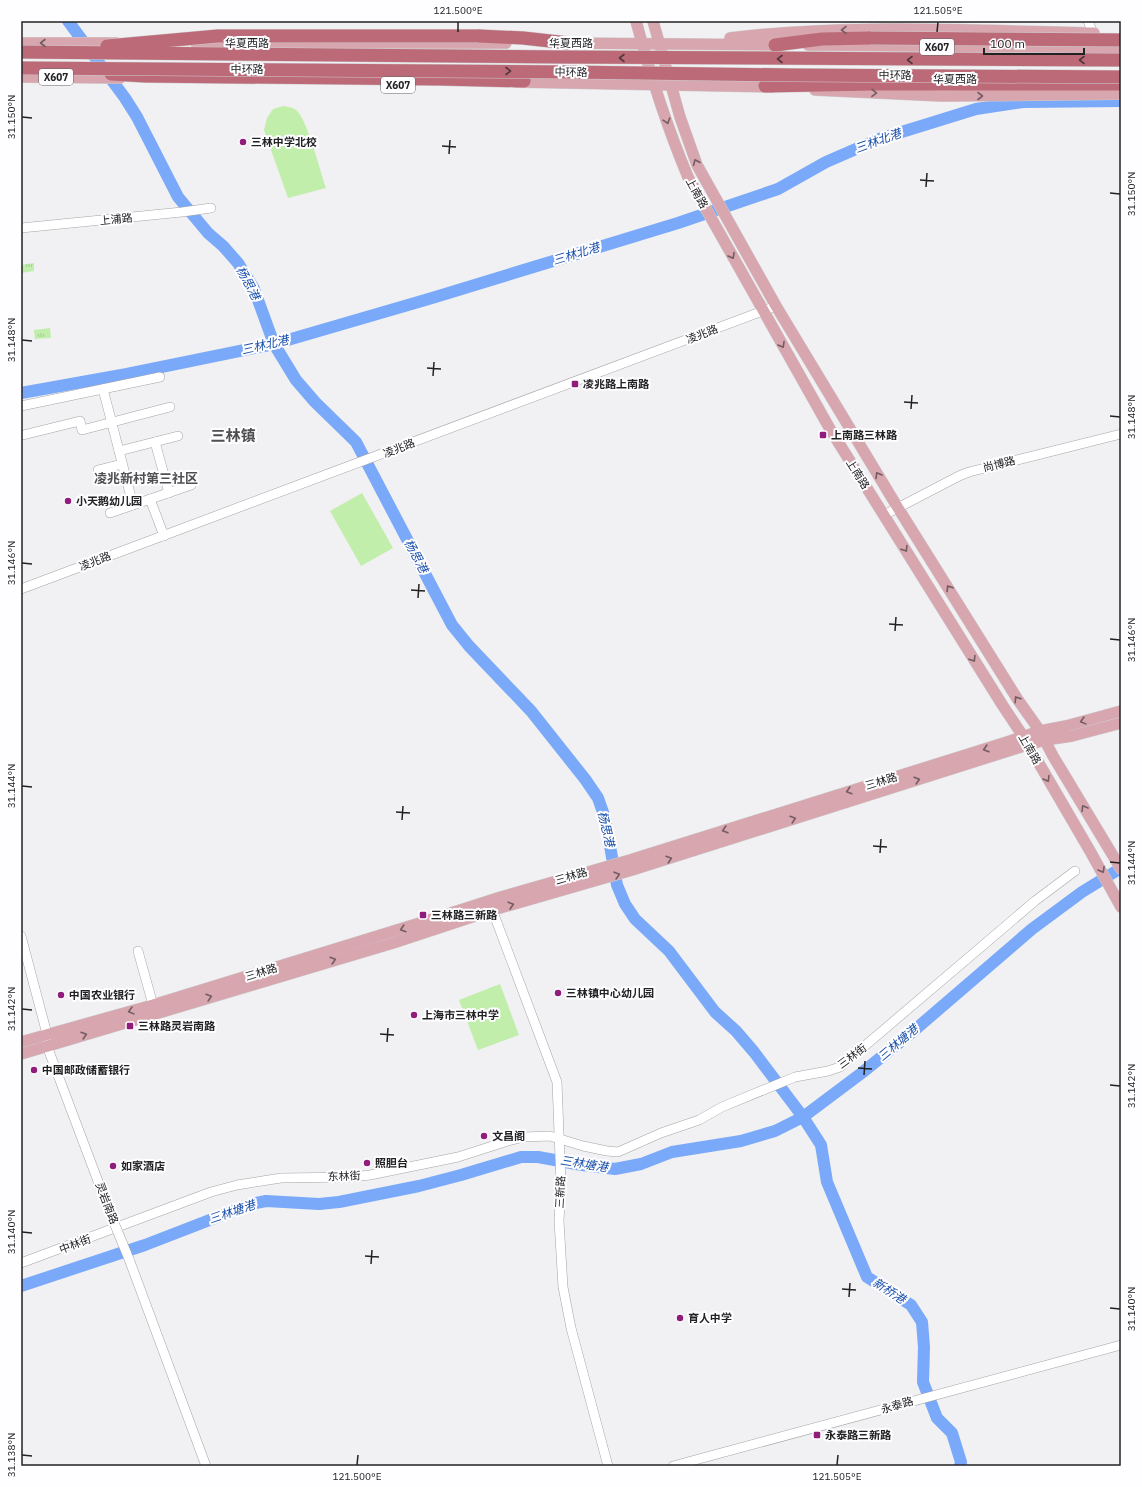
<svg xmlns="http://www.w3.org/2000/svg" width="1142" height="1487" viewBox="0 0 1142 1487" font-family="'IBM Plex Sans','Noto Sans SC',sans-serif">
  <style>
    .grass { fill: url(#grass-tufts) }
    .pitch { fill: #c1eeab }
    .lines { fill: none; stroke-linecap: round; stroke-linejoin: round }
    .river { stroke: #79a9f8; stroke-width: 12 }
    .minor-casing { stroke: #a5a4a8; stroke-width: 10 }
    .major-casing { stroke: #cececf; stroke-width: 12 }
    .highway-casing { stroke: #cececf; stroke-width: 14 }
    .minor { stroke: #fff; stroke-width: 9 }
    .major { stroke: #d7a6ae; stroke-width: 11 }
    .highway { stroke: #bd6a78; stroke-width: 13 }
    .minor-bridge-casing { stroke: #a5a4a8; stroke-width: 10; stroke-linecap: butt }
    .highway-bridge-casing { stroke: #cececf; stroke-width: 14; stroke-linecap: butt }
    .minor-bridge { stroke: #fff; stroke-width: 9 }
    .highway-bridge { stroke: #bd6a78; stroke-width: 13 }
    .oneway { stroke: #735d62 }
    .oneway2 { stroke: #50383d }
    .ticks { fill: none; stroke: #222223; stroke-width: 1.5 }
    .poi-dot { fill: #901c7c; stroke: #fefdff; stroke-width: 1.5 }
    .labels { text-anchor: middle; stroke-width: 4; stroke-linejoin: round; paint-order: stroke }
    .shield { fill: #fefdff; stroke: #646465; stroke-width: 1 }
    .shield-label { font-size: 10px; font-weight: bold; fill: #222223 }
    .street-label { font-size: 11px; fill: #222223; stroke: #fefdff }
    .poi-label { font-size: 11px; font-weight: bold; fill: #222223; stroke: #fefdff; text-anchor: start }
    .water-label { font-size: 12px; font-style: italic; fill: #184faa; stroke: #fefdff }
    .quarter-label { font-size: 13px; font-weight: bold; fill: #4f4e51; stroke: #fefdff }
    .district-label { font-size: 15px; font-weight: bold; fill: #4f4e51; stroke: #fefdff }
    .neatline { fill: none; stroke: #222223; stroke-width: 1.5 }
    .ticks-label { font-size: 10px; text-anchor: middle; fill: #222223 }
  </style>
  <defs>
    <pattern id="grass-tufts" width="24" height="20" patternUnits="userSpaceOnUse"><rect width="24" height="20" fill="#c1eeab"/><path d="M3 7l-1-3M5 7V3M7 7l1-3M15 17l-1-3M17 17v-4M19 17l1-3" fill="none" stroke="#a6cc93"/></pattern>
  </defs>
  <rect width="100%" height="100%" fill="#f1f0f3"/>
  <!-- grass -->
  <g class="grass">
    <polygon points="34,263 34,271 21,273 21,265"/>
    <polygon points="50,328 51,338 35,339 34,330"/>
  </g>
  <!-- pitch -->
  <g class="pitch">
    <path d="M283,106C288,107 294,107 297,111C308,122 320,171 326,188L288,198L264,130L267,118L273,109Z"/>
    <polygon points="362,493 393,548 361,566 330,511"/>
    <polygon points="500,984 519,1035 478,1050 459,1000"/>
  </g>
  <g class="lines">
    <!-- river -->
    <g class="river">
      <polyline points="68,21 125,98 137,117 178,197 208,233 223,246 238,263 254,289 274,344 296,380 315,402 356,442 452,625 469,646 531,711 585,779 598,798 605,818 617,885 625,904 635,919 669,951 715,1012 736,1031 754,1052 803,1117 821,1145 827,1182 867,1277 911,1305 922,1322 924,1347 923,1382 937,1418 952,1433 961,1462 960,1466"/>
      <polyline points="21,393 127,374 274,344 432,298 678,223 778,189 826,162 879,139 976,109 1023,102 1121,101"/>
      <polyline points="21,1286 145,1245 251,1204 266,1201 319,1204 339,1202 419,1186 461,1175 521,1157 538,1157 582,1165 615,1169 641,1164 672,1152 741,1141 775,1131 803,1117 863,1072 917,1028 1032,929 1082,892 1121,868"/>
    </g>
    <defs>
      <g id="minor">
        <polyline points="1088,21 1095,38"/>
        <polyline points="21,228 182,212 211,208"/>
        <polyline points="103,389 133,505"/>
        <polyline points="21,406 160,377"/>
        <polyline points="23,435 80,421 82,430 170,407"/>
        <polyline points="155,442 169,493"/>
        <polyline points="119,451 178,436"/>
        <polyline points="98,470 122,464"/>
        <polyline points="150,499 164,536"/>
        <polyline points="110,513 191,485"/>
        <polyline points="884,515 959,476 969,472 1121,434"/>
        <polyline points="21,589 776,306"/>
        <polyline points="490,904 557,1082 561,1184 559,1221 563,1287 571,1328 608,1466"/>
        <polyline points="21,936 47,1034 47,1046 110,1213"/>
        <polyline points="138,951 153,1005"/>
        <polyline points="129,1259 206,1466"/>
        <polyline points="21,1263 211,1192 237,1185 281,1178 353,1177 370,1175 458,1157 508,1141 524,1137 550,1136 583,1146 607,1151 618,1152 661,1133 699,1120 722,1107 795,1077 828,1071 840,1067 1035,901 1075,871"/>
        <polyline points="673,1466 1121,1345"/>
      </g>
      <g id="major">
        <path d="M636,21C650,74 667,127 688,177L830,429L1003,706L1023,736L1090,851L1121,907"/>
        <polyline points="653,21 680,117 697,165 776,306 898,508 1018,700 1040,731 1053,756 1121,869"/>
        <path d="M730,38C851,23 973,31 1094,33"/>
        <polyline points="21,43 116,43"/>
        <polyline points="196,43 506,43"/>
        <polyline points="560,43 782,45"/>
        <polyline points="808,45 1121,48"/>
        <polyline points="21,77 120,78"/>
        <polyline points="515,82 772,87"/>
        <polyline points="815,90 941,96 1121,94"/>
        <polyline points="21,1042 153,1005 423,922 501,897 630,860 1004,743 1040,731 1066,726 1121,711"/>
        <polyline points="21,1054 393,943 493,910 632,870 1027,745 1045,740 1072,736 1121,723"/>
      </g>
      <g id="highway">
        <polyline points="479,36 523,38 568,43"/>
        <polyline points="775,45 822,39 870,38"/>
        <polyline points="111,74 145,76 440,79 524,81"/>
        <polyline points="765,86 872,84 1121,84"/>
      </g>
    </defs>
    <!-- minor casing -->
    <use href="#minor" class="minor-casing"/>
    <!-- major casing -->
    <use href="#major" class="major-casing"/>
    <!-- highway casing -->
    <use href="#highway" class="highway-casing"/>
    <!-- minor -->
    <use href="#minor" class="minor"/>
    <!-- major -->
    <use href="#major" class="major"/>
    <!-- highway -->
    <use href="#highway" class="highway"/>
    <defs>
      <polyline id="minor-bridge" points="110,1213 129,1259"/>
      <g id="highway-bridge">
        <polyline points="870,38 1121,40"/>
        <polyline points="107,46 218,36 479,36"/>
        <polyline points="21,52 562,57 1121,60"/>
        <polyline points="21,68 568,72 791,75 1121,77"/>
      </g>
    </defs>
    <!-- minor-bridge casing -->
    <use href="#minor-bridge" class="minor-bridge-casing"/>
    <!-- highway-bridge casing -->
    <use href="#highway-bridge" class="highway-bridge-casing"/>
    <!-- minor-bridge -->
    <use href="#minor-bridge" class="minor-bridge"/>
    <!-- highway-bridge -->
    <use href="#highway-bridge" class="highway-bridge"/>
  </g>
  <!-- one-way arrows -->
  <defs><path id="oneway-chevron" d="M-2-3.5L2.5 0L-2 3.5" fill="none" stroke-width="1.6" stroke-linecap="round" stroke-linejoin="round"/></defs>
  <g class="oneway">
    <use href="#oneway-chevron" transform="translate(844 30) rotate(180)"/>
    <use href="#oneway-chevron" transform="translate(43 43) rotate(-180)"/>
    <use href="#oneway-chevron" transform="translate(874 93) rotate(2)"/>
    <use href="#oneway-chevron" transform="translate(980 96)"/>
    <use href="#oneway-chevron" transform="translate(667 121) rotate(72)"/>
    <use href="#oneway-chevron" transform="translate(696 162) rotate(-113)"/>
    <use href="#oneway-chevron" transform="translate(732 256) rotate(61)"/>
    <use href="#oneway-chevron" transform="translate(782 345) rotate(60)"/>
    <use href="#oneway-chevron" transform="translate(878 475) rotate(-121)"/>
    <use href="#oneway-chevron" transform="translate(905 549) rotate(58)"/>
    <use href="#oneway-chevron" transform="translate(949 588) rotate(-122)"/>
    <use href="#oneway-chevron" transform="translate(973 659) rotate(58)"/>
    <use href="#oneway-chevron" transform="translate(1017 699) rotate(-123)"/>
    <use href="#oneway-chevron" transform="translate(1083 721) rotate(165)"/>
    <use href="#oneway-chevron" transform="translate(986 749) rotate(163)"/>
    <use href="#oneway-chevron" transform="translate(1047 779) rotate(59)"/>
    <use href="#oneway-chevron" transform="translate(917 780) rotate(-17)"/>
    <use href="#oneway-chevron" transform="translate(849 791) rotate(163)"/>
    <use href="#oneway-chevron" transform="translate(1084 808) rotate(-121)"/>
    <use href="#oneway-chevron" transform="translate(793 819) rotate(-17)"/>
    <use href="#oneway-chevron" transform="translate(725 830) rotate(163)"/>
    <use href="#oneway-chevron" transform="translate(669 859) rotate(-18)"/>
    <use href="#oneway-chevron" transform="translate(1102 870) rotate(60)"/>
    <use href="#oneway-chevron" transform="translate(617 875) rotate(-16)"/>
    <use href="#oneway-chevron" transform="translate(511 905) rotate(-16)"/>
    <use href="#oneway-chevron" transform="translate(403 929) rotate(163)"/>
    <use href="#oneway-chevron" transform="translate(333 960) rotate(-17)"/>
    <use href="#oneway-chevron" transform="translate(209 997) rotate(-17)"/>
    <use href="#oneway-chevron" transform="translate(131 1011) rotate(165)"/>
    <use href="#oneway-chevron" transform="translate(84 1035) rotate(-17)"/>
  </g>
  <g class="oneway2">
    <use href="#oneway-chevron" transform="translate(622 58) rotate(-180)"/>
    <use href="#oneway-chevron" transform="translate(780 59) rotate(-180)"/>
    <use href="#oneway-chevron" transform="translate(910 60) rotate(-180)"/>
    <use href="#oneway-chevron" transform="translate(1082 60) rotate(180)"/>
    <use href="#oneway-chevron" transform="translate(508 71)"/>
  </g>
  <!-- ticks -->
  <path class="ticks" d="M458,32V22M937,32L938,22M22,117L32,118M442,146L456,147M449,154L450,140M920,180L934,181M926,187L927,173M1110,193L1120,194M22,340L32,341M427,368L441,369M433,376L434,362M904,402L918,403M911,409L912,395M1110,416L1120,417M22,563L32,564M411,590L425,591M418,598L419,584M889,624L903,625M895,631L896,617M1110,639L1120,640M22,786L32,787M396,812L410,813M402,820L403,806M873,846L887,847M880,853L881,839M1110,862L1120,863M22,1009L32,1010M380,1034L394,1035M387,1042L388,1028M858,1068L872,1069M864,1075L865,1061M1110,1085L1120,1086M22,1232L32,1233M365,1256L379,1257M371,1264L372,1250M842,1289L856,1290M849,1297L850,1283M1110,1308L1120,1309M22,1455L32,1456M357,1465L358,1455M837,1465L838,1455"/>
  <!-- markers -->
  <g class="poi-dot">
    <circle cx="243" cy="142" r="4"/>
    <rect x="571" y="380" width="8" height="8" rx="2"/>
    <rect x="819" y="431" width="8" height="8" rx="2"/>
    <circle cx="68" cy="501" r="4"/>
    <rect x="419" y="911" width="8" height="8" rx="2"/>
    <circle cx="558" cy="993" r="4"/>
    <circle cx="61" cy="995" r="4"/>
    <circle cx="414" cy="1015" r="4"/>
    <rect x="126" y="1022" width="8" height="8" rx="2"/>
    <circle cx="34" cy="1070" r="4"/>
    <circle cx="484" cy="1136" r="4"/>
    <circle cx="367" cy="1163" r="4"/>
    <circle cx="113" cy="1166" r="4"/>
    <circle cx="680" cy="1318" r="4"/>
    <rect x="813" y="1431" width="8" height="8" rx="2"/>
  </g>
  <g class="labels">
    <!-- shield labels -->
    <g class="shield">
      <rect x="920" y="39" width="34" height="16" rx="3"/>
      <rect x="39" y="69" width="34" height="16" rx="3"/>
      <rect x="381" y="77" width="34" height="16" rx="3"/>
    </g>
    <g class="shield-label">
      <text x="937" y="51">X607</text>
      <text x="56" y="81">X607</text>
      <text x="398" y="89">X607</text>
    </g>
    <!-- street labels -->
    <g class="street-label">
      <text x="247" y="47">华夏西路</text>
      <text x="571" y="47">华夏西路</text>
      <text x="247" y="73">中环路</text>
      <text transform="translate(571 72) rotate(1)" y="4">中环路</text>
      <text x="895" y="79">中环路</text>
      <text x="955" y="83">华夏西路</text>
      <text transform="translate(697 193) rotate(61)" y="4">上南路</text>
      <text transform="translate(116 219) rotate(-6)" y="4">上浦路</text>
      <text transform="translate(702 334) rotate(-21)" y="4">凌兆路</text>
      <text transform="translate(399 448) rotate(-21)" y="4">凌兆路</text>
      <text transform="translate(999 464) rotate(-14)" y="4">尚博路</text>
      <text transform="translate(858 474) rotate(58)" y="4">上南路</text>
      <text transform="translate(95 561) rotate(-21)" y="4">凌兆路</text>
      <text transform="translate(1030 749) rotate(60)" y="4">上南路</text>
      <text transform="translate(881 781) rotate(-17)" y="4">三林路</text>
      <text transform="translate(571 876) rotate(-16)" y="4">三林路</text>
      <text transform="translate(261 972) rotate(-17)" y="4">三林路</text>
      <text transform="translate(852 1056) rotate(-37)" y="4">三林街</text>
      <text transform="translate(344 1176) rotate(-2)" y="4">东林街</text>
      <text transform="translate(560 1192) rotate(-87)" y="4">三新路</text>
      <text transform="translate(107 1203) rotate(69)" y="4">灵岩南路</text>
      <text transform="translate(75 1244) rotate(-21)" y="4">中林街</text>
      <text transform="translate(897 1405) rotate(-16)" y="4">永泰路</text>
    </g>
    <!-- poi labels -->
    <g class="poi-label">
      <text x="251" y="146">三林中学北校</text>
      <text x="583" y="388">凌兆路上南路</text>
      <text x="831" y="439">上南路三林路</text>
      <text x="76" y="505">小天鹅幼儿园</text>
      <text x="431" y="919">三林路三新路</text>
      <text x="566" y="997">三林镇中心幼儿园</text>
      <text x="69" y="999">中国农业银行</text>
      <text x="422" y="1019">上海市三林中学</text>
      <text x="138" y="1030">三林路灵岩南路</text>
      <text x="42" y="1074">中国邮政储蓄银行</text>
      <text x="492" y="1140">文昌阁</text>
      <text x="375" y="1167">照胆台</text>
      <text x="121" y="1170">如家酒店</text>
      <text x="688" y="1322">育人中学</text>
      <text x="825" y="1439">永泰路三新路</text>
    </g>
    <!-- water labels -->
    <g class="water-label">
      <text transform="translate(878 141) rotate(-20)" y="4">三林北港</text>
      <text transform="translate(576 254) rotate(-17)" y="4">三林北港</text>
      <text transform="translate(248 283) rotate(62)" y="4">杨思港</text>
      <text transform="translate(265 345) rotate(-13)" y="4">三林北港</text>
      <text transform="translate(416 556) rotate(62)" y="4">杨思港</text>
      <text transform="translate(606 829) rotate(77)" y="4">杨思港</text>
      <text transform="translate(898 1043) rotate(-40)" y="4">三林塘港</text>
      <text transform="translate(584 1164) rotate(9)" y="4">三林塘港</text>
      <text transform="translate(232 1212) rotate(-19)" y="4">三林塘港</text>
      <text transform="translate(889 1291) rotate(33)" y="4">新桥港</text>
    </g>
    <!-- quarter labels -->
    <g class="quarter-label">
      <text x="146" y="483">凌兆新村第三社区</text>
    </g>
    <!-- district labels -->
    <g class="district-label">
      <text x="233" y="441">三林镇</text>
    </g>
  </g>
  <!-- border -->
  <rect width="1142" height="1487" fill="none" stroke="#fefdff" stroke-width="44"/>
  <!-- scale -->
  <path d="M984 48v6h100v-6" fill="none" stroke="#222223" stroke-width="2"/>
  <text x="990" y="48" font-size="12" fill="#222223" stroke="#fefdff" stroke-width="3" paint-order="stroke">100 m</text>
  <rect x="22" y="22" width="1098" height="1443" class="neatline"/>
  <g class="ticks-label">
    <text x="458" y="14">121.500°E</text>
    <text x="938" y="14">121.505°E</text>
    <text transform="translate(11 117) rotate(-90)" y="4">31.150°N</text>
    <text transform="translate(1131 194) rotate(-90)" y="4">31.150°N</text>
    <text transform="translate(11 340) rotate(-90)" y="4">31.148°N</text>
    <text transform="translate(1131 417) rotate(-90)" y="4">31.148°N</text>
    <text transform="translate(11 563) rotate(-90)" y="4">31.146°N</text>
    <text transform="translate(1131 640) rotate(-90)" y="4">31.146°N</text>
    <text transform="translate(11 786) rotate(-90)" y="4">31.144°N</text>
    <text transform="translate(1131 863) rotate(-90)" y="4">31.144°N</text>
    <text transform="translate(11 1009) rotate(-90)" y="4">31.142°N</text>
    <text transform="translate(1131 1086) rotate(-90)" y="4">31.142°N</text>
    <text transform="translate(11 1232) rotate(-90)" y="4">31.140°N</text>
    <text transform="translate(1131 1309) rotate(-90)" y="4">31.140°N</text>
    <text transform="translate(11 1455) rotate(-90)" y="4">31.138°N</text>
    <text x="357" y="1480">121.500°E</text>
    <text x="837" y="1480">121.505°E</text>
  </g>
</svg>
